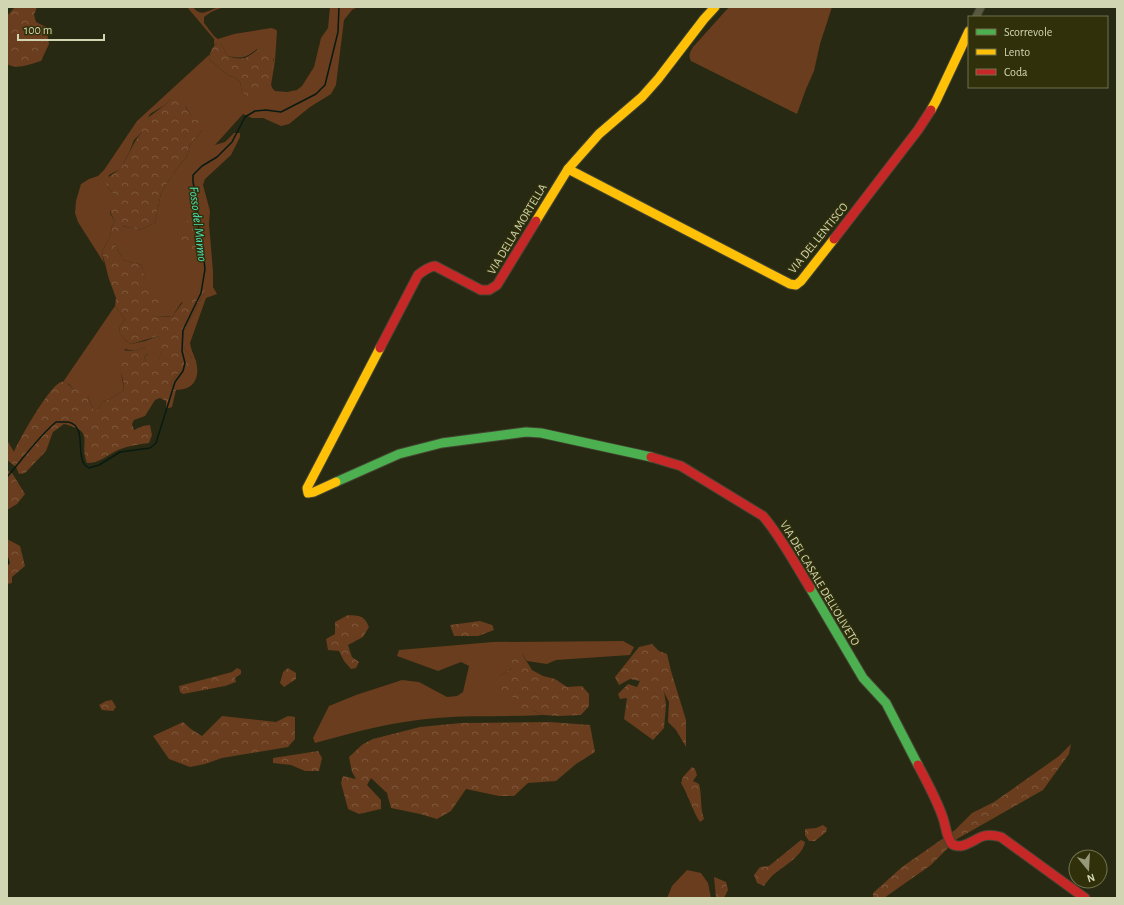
<svg xmlns="http://www.w3.org/2000/svg" width="1124" height="905" viewBox="0 0 1124 905" font-family="'Alegreya Sans',sans-serif">
  <style>
    .green { fill: #693d1d }
    .forest { fill: url(#forest-crowns) }
    .lines { fill: none; stroke-linecap: round; stroke-linejoin: round }
    .stream { stroke: #081a12; stroke-width: 1.5 }
    .street-casing { stroke: #434532; stroke-width: 9 }
    .fast-casing { stroke: #434532; stroke-width: 11 }
    .slow-casing { stroke: #434532; stroke-width: 11 }
    .jam-casing { stroke: #434532; stroke-width: 11 }
    .street { stroke: #58593f; stroke-width: 7 }
    .fast { stroke: #4caf50; stroke-width: 9 }
    .slow { stroke: #ffc107; stroke-width: 9 }
    .jam { stroke: #c62828; stroke-width: 9 }
    .labels { text-anchor: middle; stroke-width: 3; stroke-linejoin: round; paint-order: stroke }
    .street-label { font-size: 12px; fill: #d2d5b2; stroke: #30310b }
    .water-label { font-size: 13px; font-style: italic; fill: #4de3ba; stroke: #30310b }
  </style>
  <defs>
    <pattern id="forest-crowns" width="20" height="18" patternUnits="userSpaceOnUse"><rect width="20" height="18" fill="#693d1d"/><path d="M2 6a3 3 0 1 1 6 0M12 15a3 3 0 1 1 6 0" fill="none" stroke="#7e583b"/></pattern>
  </defs>
  <rect width="100%" height="100%" fill="#282913"/>
  <!-- green -->
  <g class="green">
    <path d="M187,7H193C203,20 209,7 223,7L211,12L204,17V23L214,36L218,39L234,34L271,28L275,29L277,31L275,61L271,85L273,89L275,91L287,92L297,90L302,86L314,67L321,38L328,28L330,7L356,8L352,10L344,20L336,85L331,94L310,107L289,124L281,126L263,118H252L243,114L215,145L225,142L234,133H240V137L231,155L205,179L203,185L210,211L209,224L213,271V287L217,294L206,298L190,343C191,350 194,355 196,361C200,377 195,390 176,390L170,384L178,373L192,358C185,350 180,344 183,333L205,291L181,303L172,317C165,315 157,318 151,315L142,265L123,260L115,244L122,226L140,230L155,223L161,193L177,168L187,156L190,145L202,130L191,116L186,107L171,99L165,105L150,114L142,132L134,140L129,153L120,169L109,175L107,186L113,194L110,213L115,222L112,226L110,237L102,252L104,263L78,222L75,213L76,201L81,184L89,179L98,176L104,170L137,121L209,55V59L229,76L235,77L240,82L242,92L270,78L271,68L274,59L257,49C245,58 243,59 228,56L220,43H217L214,45V39Z"/>
    <path d="M729,7H832L820,44L814,71L806,89L797,114L691,61C688,55 690,52 693,47Z"/>
    <path d="M115,306L125,320L120,326L119,332L125,340L131,344L145,341L158,336C164,344 161,354 158,363L146,361L144,360L145,356L148,354L146,347L135,351L125,349C117,367 122,372 124,390L110,399L102,402L98,410H94L88,397L73,389L69,384L63,382Z"/>
    <path d="M623,641L634,647L630,655L556,660L547,664L527,661L522,654L512,668L500,676L512,697L532,710L543,715C508,717 472,715 437,718C396,721 354,732 315,743L313,738L329,706L356,695L402,680L419,682L447,697L457,696L463,692L469,666L461,662L438,671L397,656L399,650L493,642Z"/>
    <polygon points="687,870 701,873 708,883 711,898 667,898 672,886"/>
  </g>
  <!-- forest -->
  <g class="forest">
    <path d="M15,7H37L34,15L36,22L46,27L49,44L41,61C31,64 17,70 7,64V16Z"/>
    <path d="M217,43H220L228,56C234,58 241,60 247,57C257,52 256,47 270,47C277,55 271,77 268,87L254,96L249,97L242,92L240,82L235,77L229,76L209,59C209,54 213,46 217,43Z"/>
    <path d="M171,99C190,104 183,108 195,120H203L202,130L190,145L187,156L177,168L161,193L155,223L140,230L123,226L121,239L115,244L123,260L142,265L147,289L160,293L163,303L162,311L152,315L154,316L172,317L191,291L202,285L205,291L183,333C180,344 185,350 192,358L191,368L178,373L170,384L176,390L172,407L166,409V401L160,398L155,400L145,416L134,420L132,424L134,430L143,426L150,425L152,435L149,443C139,444 128,446 118,450C107,455 100,463 87,463C78,441 97,432 64,424L53,432L46,451L25,473L19,474L16,467L7,460V440L14,452C19,440 50,385 61,382C66,381 70,386 73,389H84L94,410H98L102,402L110,399L124,390L123,380L120,369V350L135,351L146,347L149,348L151,351L145,356L144,360L146,361L155,360L158,362C161,354 163,344 158,336L131,344L125,340L119,332L120,326L125,320L115,306L116,298L109,279L102,252L110,237L112,226L115,222C109,210 108,207 113,194L107,186L106,180C110,175 116,173 120,168C129,157 132,143 142,132L141,123L165,105Z"/>
    <path d="M189,219H193L195,221C197,232 191,234 197,246L194,252L191,254L185,252L180,232L182,226Z"/>
    <polygon points="7,470 12,473 25,494 17,504 7,510"/>
    <polygon points="7,539 20,546 25,566 12,577 12,583 7,584"/>
    <path d="M348,615C360,616 364,615 369,627L363,637L348,645L352,657L359,662L356,668L351,669L344,661L339,651L328,650L326,639L335,634V622Z"/>
    <polygon points="480,621 492,625 494,630 478,636 454,636 450,625"/>
    <polygon points="652,644 659,651 667,654 671,671 686,720 686,747 676,730 668,722 669,702 664,692 666,704 664,728 653,740 624,719 627,698 620,699 618,694 628,684 637,687 640,681 630,679 619,685 615,677 639,647"/>
    <path d="M516,653L522,654L532,670L543,676L555,679L567,687L582,686L589,694V706L581,715L559,716L543,715L532,710L525,714L517,711L518,702L512,697L503,698L496,689L500,676L512,668C511,661 511,658 516,653Z"/>
    <polygon points="237,668 241,670 241,674 235,678 236,682 225,686 183,694 180,692 179,686 232,672"/>
    <polygon points="288,668 296,673 296,679 284,687 280,683 283,672"/>
    <polygon points="112,700 116,707 113,711 102,710 99,705 106,701"/>
    <polygon points="222,716 276,722 288,716 295,717 295,739 288,747 222,758 205,764 190,767 169,759 153,736 183,722 191,729 202,736"/>
    <polygon points="549,722 590,725 595,752 576,764 556,781 528,783 514,796 499,796 466,789 451,811 437,819 420,814 391,808 387,793 371,778 367,785 381,800 381,809 359,814 348,809 341,783 343,776 356,779 352,772 349,757 363,744 373,739 420,727 461,723"/>
    <polygon points="1071,744 1069,754 1043,790 957,839 931,865 884,898 873,898 873,893 902,867 955,830 972,813 994,802 1014,788 1059,756"/>
    <polygon points="318,751 322,758 319,771 305,771 291,765 273,763 273,758"/>
    <path d="M692,767L695,769L697,775L693,781L699,784C702,795 700,808 704,819L700,822C692,810 689,796 681,783L683,777Z"/>
    <polygon points="823,825 827,828 826,832 815,841 809,841 805,835 805,829 816,828"/>
    <path d="M801,840L805,842C803,856 782,867 772,876C769,879 766,883 764,886L757,883L754,875L760,867L769,866Z"/>
    <polygon points="714,877 726,882 728,890 724,898 716,898"/>
  </g>
  <g class="lines">
    <!-- stream -->
    <g class="stream">
      <path d="M7,477C23,459 37,438 56,422C60,422 64,422 68,422C87,426 76,452 84,464C85,466 87,466 89,468L99,465L120,452L150,448L156,443L175,382L183,371L185,363L182,351L183,330L201,293L205,269L203,250L199,236L197,200L193,182V175L202,166L217,157L232,142L245,117L255,111L266,110L281,112L316,94L325,85L338,32L339,7"/>
      <polyline points="7,556 9,563 7,565"/>
    </g>
    <defs>
      <polyline id="street" points="976,17 981,7"/>
      <g id="fast">
        <polyline points="336,482 399,454 442,443 526,432 541,433 651,457"/>
        <polyline points="810,588 863,678 886,703 918,765"/>
      </g>
      <g id="slow">
        <polyline points="931,110 936,101 969,31"/>
        <polyline points="568,169 790,284 796,285 801,281 834,239"/>
        <polyline points="536,221 568,169 599,134 642,97 658,79 704,19 715,7"/>
        <polyline points="336,482 314,492 308,493 307,488 380,348"/>
      </g>
      <g id="jam">
        <polyline points="834,239 918,130 931,110"/>
        <path d="M380,348L418,275C423,271 428,267 435,266L481,290H489L497,285L536,221"/>
        <path d="M651,457L681,466L763,516C781,537 795,564 810,588"/>
        <path d="M918,765C927,782 937,800 943,818C946,826 946,837 952,844C954,846 958,846 961,846C978,842 979,831 1001,837L1085,898"/>
      </g>
    </defs>
    <!-- street casing -->
    <use href="#street" class="street-casing"/>
    <!-- fast casing -->
    <use href="#fast" class="fast-casing"/>
    <!-- slow casing -->
    <use href="#slow" class="slow-casing"/>
    <!-- jam casing -->
    <use href="#jam" class="jam-casing"/>
    <!-- street -->
    <use href="#street" class="street"/>
    <!-- fast -->
    <use href="#fast" class="fast"/>
    <!-- slow -->
    <use href="#slow" class="slow"/>
    <!-- jam -->
    <use href="#jam" class="jam"/>
  </g>
  <g class="labels">
    <!-- street labels -->
    <g class="street-label">
      <text transform="translate(517 229) rotate(-59)" y="4">VIA DELLA MORTELLA</text>
      <text transform="translate(818 238) rotate(-51)" y="4">VIA DEL LENTISCO</text>
      <text transform="translate(820 583) rotate(59)" y="4">VIA DEL CASALE DELL'OLIVETO</text>
    </g>
    <!-- water labels -->
    <g class="water-label">
      <text transform="translate(199 224) rotate(83)" y="5">Fosso del Marmo</text>
    </g>
  </g>
  <!-- border -->
  <rect width="1124" height="905" fill="none" stroke="#d2d5b2" stroke-width="16"/>
  <!-- legend -->
  <rect x="968" y="16" width="140" height="72" fill="#30310b" stroke="#71734e"/>
  <rect x="976" y="29" width="20" height="6" fill="#4caf50" stroke="#71734e"/>
  <text x="1004" y="36" font-size="12" fill="#d2d5b2">Scorrevole</text>
  <rect x="976" y="49" width="20" height="6" fill="#ffc107" stroke="#71734e"/>
  <text x="1004" y="56" font-size="12" fill="#d2d5b2">Lento</text>
  <rect x="976" y="69" width="20" height="6" fill="#c62828" stroke="#71734e"/>
  <text x="1004" y="76" font-size="12" fill="#d2d5b2">Coda</text>
  <!-- north arrow -->
  <g transform="translate(1088 869) rotate(162)"><circle r="19" fill="#30310b" stroke="#71734e"/>
  <path d="M0-3L7 15L0 10L-7 15Z" fill="#96997a"/>
  <text y="-6" font-size="11" font-weight="bold" text-anchor="middle" fill="#d2d5b2">N</text>
  </g>
  <!-- scale -->
  <path d="M18 34v6h86v-6" fill="none" stroke="#d2d5b2" stroke-width="2"/>
  <text x="24" y="34" font-size="12" fill="#d2d5b2" stroke="#30310b" stroke-width="3" paint-order="stroke">100 m</text>
</svg>
